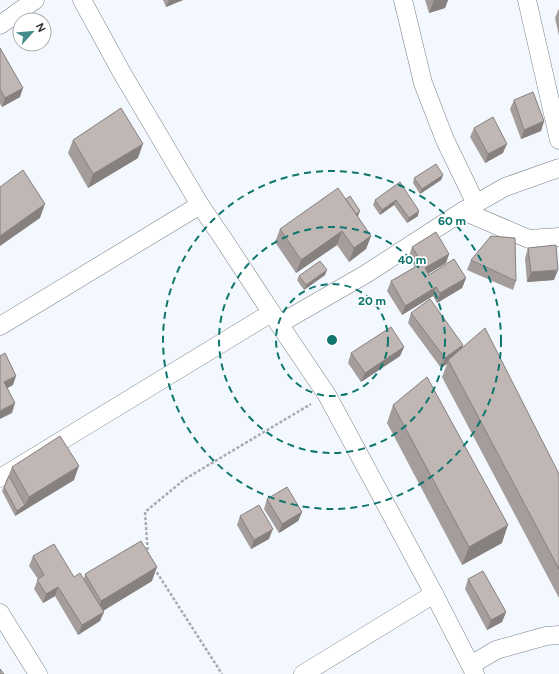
<svg xmlns="http://www.w3.org/2000/svg" width="559" height="674" viewBox="0 0 559 674" font-family="Figtree,sans-serif">
  <style>
    .lines { fill: none; stroke-linecap: round; stroke-linejoin: round }
    .minor-casing { stroke: #7b8086; stroke-width: 19 }
    .path { stroke: #a6abb0; stroke-width: 2.5; stroke-dasharray: 3 2; stroke-linecap: butt }
    .minor { stroke: #fff; stroke-width: 18 }
    .wall { fill: #a59d9c }
    .shaded-wall { fill: #86807f }
    .building { fill: #c0b7b5; stroke: #86807f }
    .ring { fill: none; stroke: #0f766e; stroke-width: 2; stroke-dasharray: 7 5 }
    .centre { fill: #0f766e; stroke: #fff; stroke-width: 2 }
    .ring-label { font-size: 12px; text-anchor: middle; font-weight: bold; fill: #0f766e; stroke: #fff; stroke-width: 3.5; stroke-linejoin: round; paint-order: stroke }
  </style>
  <rect width="100%" height="100%" fill="#f2f8fe"/>
  <g class="lines">
    <defs>
      <g id="minor">
        <polyline points="82,0 122,73 200,205 224,240 279,324 327,395 434,594 475,674"/>
        <polyline points="403,0 423,83 445,140 476,204"/>
        <polyline points="527,0 559,140"/>
        <polyline points="0,25 35,0"/>
        <polyline points="463,211 529,239 559,237"/>
        <polyline points="279,324 366,274 463,211 505,187 559,168"/>
        <polyline points="0,326 200,205"/>
        <polyline points="0,478 271,313"/>
        <polyline points="0,613 38,674"/>
        <polyline points="471,665 496,650 546,636 559,635"/>
        <polyline points="303,674 434,594"/>
      </g>
    </defs>
    <!-- minor casing -->
    <use href="#minor" class="minor-casing"/>
    <!-- path -->
    <g class="path">
      <polyline points="148,555 145,512 185,479 311,404"/>
      <polyline points="154,568 222,674"/>
    </g>
    <!-- minor -->
    <use href="#minor" class="minor"/>
  </g>
  <!-- wall -->
  <g class="wall">
    <polygon points="163,0 183,0 166,7"/>
    <polygon points="425,0 448,0 445,8 429,13"/>
    <polygon points="559,8 559,36 555,18"/>
    <polygon points="0,48 20,97 2,107 0,104"/>
    <polygon points="514,100 544,121 541,131 521,139 510,109"/>
    <polygon points="474,128 503,153 485,163 470,137"/>
    <polygon points="73,140 138,158 88,188 68,153"/>
    <polygon points="443,175 441,180 420,194 413,183 414,178"/>
    <polygon points="400,182 418,216 407,223 394,205 380,215 373,205 375,200"/>
    <polygon points="358,217 371,236 366,249 349,262 337,245 296,273 275,242 280,229"/>
    <polygon points="412,247 449,254 446,263 428,274 429,275 466,278 462,288 437,303 433,296 402,315 387,291 391,281 415,267 409,256"/>
    <polygon points="528,248 554,280 527,282 525,258"/>
    <polygon points="471,260 516,281 513,290 467,270"/>
    <polygon points="325,275 304,290 297,280 299,276"/>
    <polygon points="411,313 463,345 462,348 559,474 559,598 442,377 447,364 441,368 408,323"/>
    <polygon points="404,347 400,356 361,382 348,363 351,353"/>
    <polygon points="393,405 502,543 462,565 387,423"/>
    <polygon points="12,467 74,480 15,516 2,491"/>
    <polygon points="267,499 302,512 298,521 279,533 264,509"/>
    <polygon points="240,516 269,539 251,549 237,525"/>
    <polygon points="33,556 74,577 84,579 85,574 152,581 103,611 100,621 78,635 55,596 43,603 34,589 38,579 29,566"/>
    <polygon points="468,579 506,612 502,622 487,630 465,589"/>
  </g>
  <!-- shaded-wall -->
  <g class="shaded-wall">
    <polygon points="169,0 183,0 166,7"/>
    <polygon points="434,0 448,0 445,8 429,13"/>
    <polygon points="23,88 20,97 2,107 5,98"/>
    <polygon points="544,121 541,131 521,139 524,130"/>
    <polygon points="143,144 138,158 88,188 93,174"/>
    <polygon points="507,144 503,153 485,163 488,154"/>
    <polygon points="443,175 441,180 420,194 422,189"/>
    <polygon points="396,200 394,205 380,215 382,210"/>
    <polygon points="45,204 40,218 0,246 0,236"/>
    <polygon points="360,211 358,216 350,218"/>
    <polygon points="419,211 418,216 407,223 409,218"/>
    <polygon points="342,231 337,245 296,273 301,260"/>
    <polygon points="371,236 366,249 349,262 354,248"/>
    <polygon points="449,254 446,263 421,278 425,268"/>
    <polygon points="327,270 325,275 304,290 306,285"/>
    <polygon points="558,270 554,280 527,282 531,272"/>
    <polygon points="466,278 462,288 437,303 440,293"/>
    <polygon points="436,287 433,296 402,315 405,306"/>
    <polygon points="463,345 460,354 448,360 447,364 441,368 445,358"/>
    <polygon points="404,347 400,356 361,382 365,373"/>
    <polygon points="16,376 13,385 1,392 4,382"/>
    <polygon points="15,403 12,413 0,419 0,411"/>
    <polygon points="79,466 74,480 15,516 17,511 25,505 29,497"/>
    <polygon points="302,512 298,521 279,533 282,524"/>
    <polygon points="508,525 502,543 462,565 469,547"/>
    <polygon points="273,529 269,539 251,549 254,540"/>
    <polygon points="157,567 152,581 96,615 101,601"/>
    <polygon points="58,587 55,596 43,603 46,594"/>
    <polygon points="104,612 100,621 78,635 82,625"/>
    <polygon points="506,612 502,622 487,630 491,620"/>
  </g>
  <!-- building -->
  <g class="building">
    <polygon points="0,48 23,88 5,98 0,89"/>
    <polygon points="533,92 544,121 524,130 514,100"/>
    <polygon points="121,108 143,144 93,174 73,140"/>
    <polygon points="493,117 507,144 488,154 474,128"/>
    <polygon points="436,164 443,175 422,189 414,178"/>
    <polygon points="23,170 45,204 0,236 0,187"/>
    <polygon points="400,182 419,211 409,218 396,200 382,210 375,200"/>
    <polygon points="338,188 371,236 354,248 342,231 301,260 280,229"/>
    <polygon points="350,196 360,211 356,214 346,199"/>
    <polygon points="436,232 449,254 425,268 429,275 454,259 466,278 440,293 436,287 405,306 391,281 422,263 412,247"/>
    <polygon points="491,236 515,238 516,281 471,260"/>
    <polygon points="556,245 558,270 531,272 528,248"/>
    <polygon points="320,261 327,270 306,285 299,276"/>
    <polygon points="430,299 463,345 445,358 411,313"/>
    <polygon points="391,327 404,347 365,373 351,353"/>
    <polygon points="485,328 559,474 559,569 448,360"/>
    <polygon points="5,353 16,376 4,382 15,403 0,411 0,356"/>
    <polygon points="427,377 508,525 469,547 393,405"/>
    <polygon points="60,436 79,466 29,497 12,467"/>
    <polygon points="9,476 25,505 17,511 4,487"/>
    <polygon points="287,487 302,512 282,524 267,499"/>
    <polygon points="259,505 273,529 254,540 240,516"/>
    <polygon points="141,541 157,567 101,601 85,574"/>
    <polygon points="54,544 74,577 80,573 104,612 82,625 58,587 46,594 37,580 44,575 33,556"/>
    <polygon points="483,571 506,612 491,620 468,579"/>
    <polygon points="0,669 4,674 0,674"/>
  </g>
  <!-- distance rings -->
  <g class="ring">
    <circle cx="332" cy="340" r="56"/>
    <circle cx="332" cy="340" r="113"/>
    <circle cx="332" cy="340" r="169"/>
  </g>
  <circle cx="332" cy="340" r="6" class="centre"/>
  <g class="ring-label">
    <text x="452" y="225">60 m</text>
    <text x="412" y="264">40 m</text>
    <text x="372" y="305">20 m</text>
  </g>
  <!-- north arrow -->
  <g transform="translate(32 32) rotate(63)"><circle r="19" fill="#ffffff" stroke="#adaeaf"/>
  <path d="M0-3L7 15L0 10L-7 15Z" fill="#438b8c"/>
  <text y="-6" font-size="11" font-weight="bold" text-anchor="middle" fill="#313436">N</text>
  </g>
</svg>
